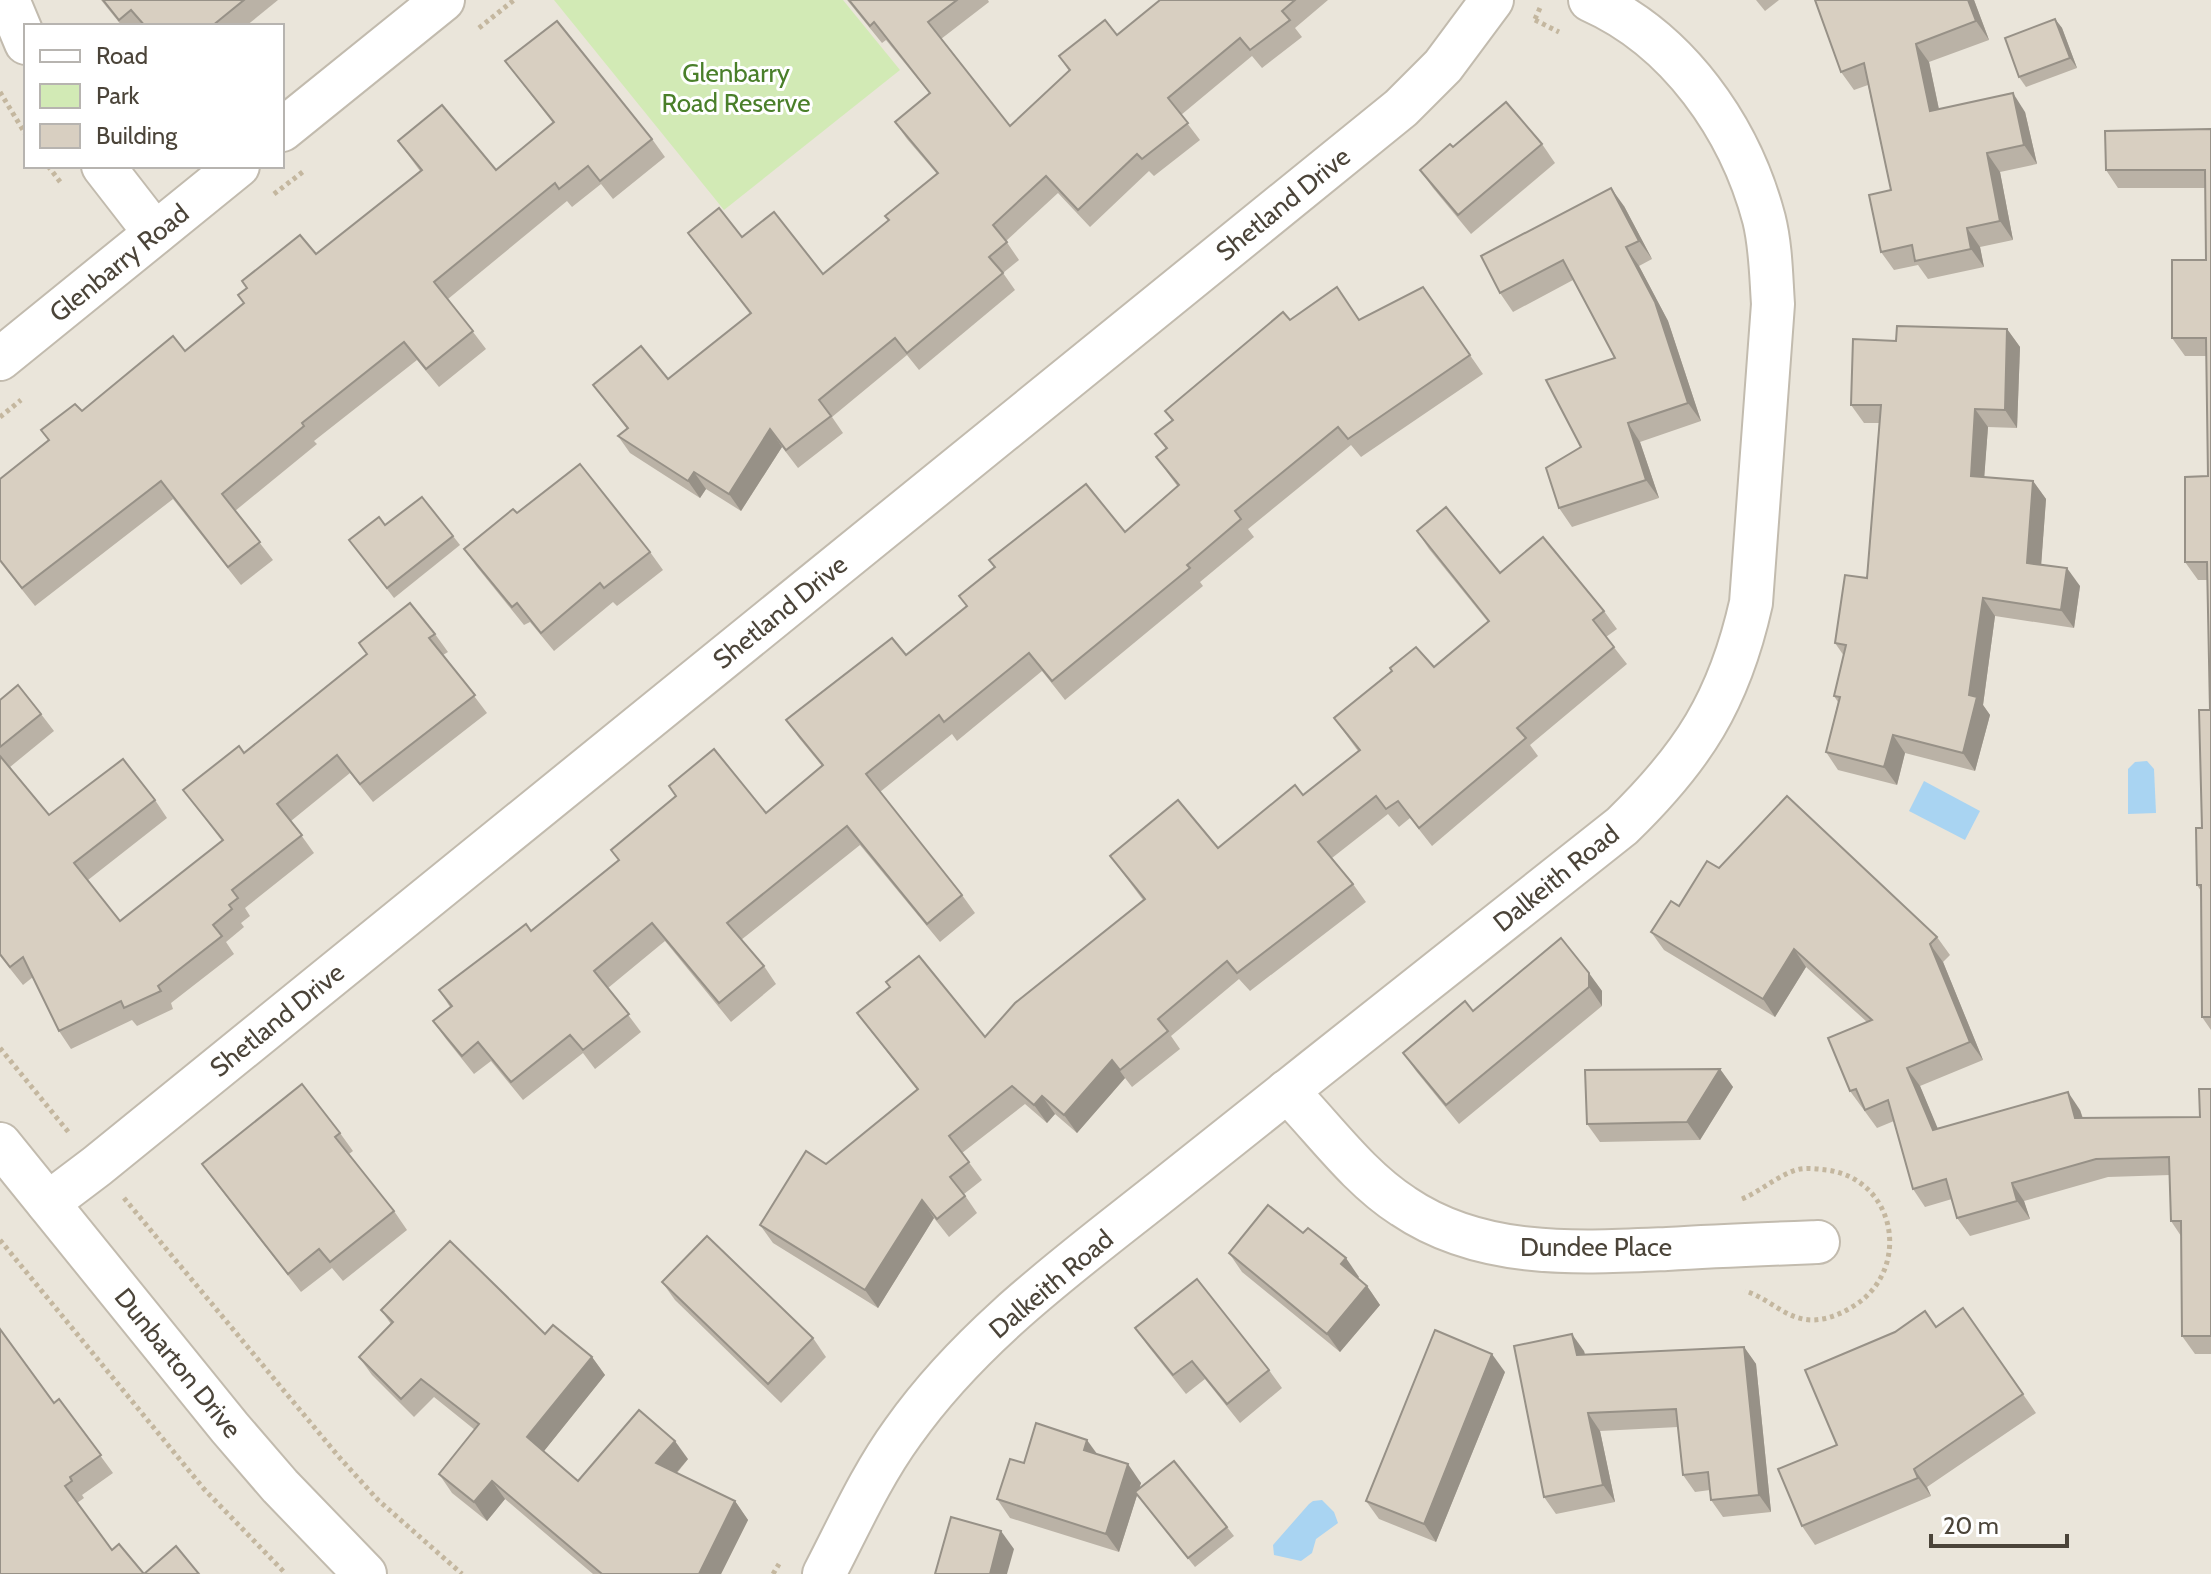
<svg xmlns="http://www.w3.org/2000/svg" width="2211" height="1574" viewBox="0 0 2211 1574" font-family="Cabin,sans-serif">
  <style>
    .residential { fill: #eae5da; fill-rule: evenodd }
    .green { fill: #d2eab5 }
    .water { fill: #a9d4f2 }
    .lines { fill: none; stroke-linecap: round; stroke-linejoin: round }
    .street-casing { stroke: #c2bbae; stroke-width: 46 }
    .path { stroke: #c4b79f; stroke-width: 5; stroke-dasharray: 4 4; stroke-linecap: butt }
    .street { stroke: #fff; stroke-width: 42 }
    .wall { fill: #bab2a6 }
    .shaded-wall { fill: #979187 }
    .building { fill: #d8cfc1; stroke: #979187; stroke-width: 2 }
    .labels { text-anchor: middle; stroke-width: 6; stroke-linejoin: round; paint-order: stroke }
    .park-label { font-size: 26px; fill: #4a7f2a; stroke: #fff }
    .street-label { font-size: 26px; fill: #4b4439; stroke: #fff }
  </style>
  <rect width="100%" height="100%" fill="#f6f3ec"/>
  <!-- residential -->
  <path class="residential" d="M0,0H2211V1574H0ZM26,26H282V166H26Z"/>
  <!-- green -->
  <polygon class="green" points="554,0 843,0 900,70 724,210"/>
  <!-- water -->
  <g class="water">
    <polygon points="2147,761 2154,769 2156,813 2128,814 2128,769 2135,762"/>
    <polygon points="1924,781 1980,811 1965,840 1909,811"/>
    <polygon points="1322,1500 1334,1512 1338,1523 1316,1539 1312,1553 1301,1561 1274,1555 1273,1545 1309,1504 1313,1501"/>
  </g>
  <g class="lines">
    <defs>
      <g id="street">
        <polyline points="8,0 26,43"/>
        <polyline points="282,130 443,0"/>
        <polyline points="103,166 155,233"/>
        <polyline points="0,359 238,166"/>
        <path d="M1287,1091C1324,1129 1358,1177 1403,1206C1481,1259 1577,1253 1667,1249C1717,1246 1768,1244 1818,1242"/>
        <polyline points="0,1144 230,1428 280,1486 365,1574"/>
        <polyline points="48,1203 97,1166 1401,108 1443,66 1492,0"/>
        <path d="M824,1574C849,1526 871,1476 903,1432C975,1330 1081,1256 1177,1179C1325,1061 1473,944 1622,826C1693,757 1729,701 1751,603L1773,304C1771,276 1771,247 1764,219C1740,128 1678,39 1590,0"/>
      </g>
    </defs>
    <!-- street casing -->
    <use href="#street" class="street-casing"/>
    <!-- path -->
    <g class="path">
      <polyline points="1535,19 1540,8"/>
      <polyline points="1535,20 1559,32"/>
      <polyline points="479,28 514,0"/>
      <polyline points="0,92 26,135"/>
      <polyline points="48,166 61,183"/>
      <polyline points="274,194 304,171"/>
      <polyline points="0,417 21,400"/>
      <polyline points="0,1048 70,1134"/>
      <polyline points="124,1198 339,1457 378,1500 462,1574"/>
      <path d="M1742,1199C1761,1191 1777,1176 1796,1170C1806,1167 1817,1169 1827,1170C1898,1180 1912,1272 1852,1307C1839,1315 1826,1320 1811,1320C1785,1319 1769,1298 1745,1291"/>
      <polyline points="0,1240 204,1489 286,1574"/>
      <polyline points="773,1574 779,1564"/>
    </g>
    <!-- street -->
    <use href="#street" class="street"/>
  </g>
  <!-- wall -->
  <g class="wall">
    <polygon points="101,0 278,0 246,26 122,26"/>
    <polygon points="847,0 988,0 989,2 941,39 1010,126 1069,71 1059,56 1117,35 1160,0 1328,0 1295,28 1302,37 1262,68 1252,56 1181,115 1200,140 1154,176 1149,171 1090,227 1058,193 1006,241 1019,260 1003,273 1015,290 919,370 907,355 832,417 843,433 798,468 782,447 741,511 706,489 700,498 630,453 618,436 627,429 593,385 668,379 750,314 688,233 742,237 823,274 888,221 937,174 907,139 895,122 929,93 886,40 882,43"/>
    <polygon points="1756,0 1779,0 1765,11"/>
    <polygon points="1974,0 1989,40 1929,62 1939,109 2025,112 2037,164 2000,172 2013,240 1980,247 1984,267 1928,279 1918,265 1894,270 1881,252 1891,190 1868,85 1854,90 1841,72"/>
    <polygon points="2055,19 2062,28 2077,68 2026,87 2019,77"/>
    <polygon points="505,61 652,139 665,157 613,199 601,184 572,207 567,201 448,299 486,349 439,387 417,360 314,441 317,444 235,511 273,560 241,585 173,499 35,606 0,562 0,479 48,440 41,430 82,411 185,351 244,303 238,295 316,254 420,171 398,141 496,170 553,123"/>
    <polygon points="2211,129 2211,1030 2202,1017 2201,891 2197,885 2210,710 2207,580 2198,580 2185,562 2208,476 2206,356 2185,356 2172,338 2206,260 2205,188 2118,188 2106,170"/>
    <polygon points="1542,144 1555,163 1471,234 1433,188 1420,170 1453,147"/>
    <polygon points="1624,206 1652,259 1639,266 1668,321 1701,421 1640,442 1659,498 1572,527 1559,508 1615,358 1573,280 1513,312 1500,293"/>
    <polygon points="1423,287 1483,374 1361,457 1351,445 1248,529 1254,537 1200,582 1203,586 1065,700 1042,671 957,741 952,734 880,792 962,895 975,913 940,942 860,845 741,940 764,966 776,984 731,1022 665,941 608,988 641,1032 595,1069 583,1053 523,1100 491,1061 474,1074 446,1039 433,1021 450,1007 439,990 531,931 619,861 611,850 676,796 669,786 766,813 822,766 799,738 786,720 906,655 967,607 959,596 995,568 989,560 1125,532 1178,487 1156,457 1166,449 1155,434 1172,421 1165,411 1290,320 1360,320"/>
    <polygon points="2007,329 2020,347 2017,428 1988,427 1984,477 2033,481 2046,499 2041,564 2080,586 2074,628 1995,616 1983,705 1990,715 1975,771 1905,753 1897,785 1838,770 1826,752 1838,702 1834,696 1844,656 1835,643 1867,578 1879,423 1864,423 1851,405"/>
    <polygon points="517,513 650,552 663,570 617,606 613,602 554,651 530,622 524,625 477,567 464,549"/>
    <polygon points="385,525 453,536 460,545 394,598 349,540"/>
    <polygon points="1417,531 1500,573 1604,611 1617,629 1606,637 1627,664 1530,745 1538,756 1432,846 1410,818 1399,827 1388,814 1332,858 1353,884 1366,902 1250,991 1239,979 1171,1036 1180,1049 1132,1087 1125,1078 1077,1133 1055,1114 1047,1123 1025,1104 962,1153 982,1180 964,1194 977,1213 949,1237 934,1218 878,1308 773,1243 760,1225 826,1164 917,1090 870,1030 857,1013 985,1037 1143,900 1110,856 1218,848 1303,795 1358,751 1334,718 1434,667 1488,622 1429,549"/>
    <polygon points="435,634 448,652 443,655 487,713 373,802 350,773 291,821 314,853 245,908 250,916 241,923 244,927 226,942 234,954 171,1003 173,1009 137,1026 132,1020 71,1049 59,1031 33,977 23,985 0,956 0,700 41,714 54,731 10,767 49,815 155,800 167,818 88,880 120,921 222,841 183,790 244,753 367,654 359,643"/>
    <polygon points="1719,868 1937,937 1950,955 1943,962 1983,1060 1920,1086 1937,1128 2080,1110 2083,1118 2200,1117 2211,1089 2211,1354 2195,1354 2182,1336 2181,1236 2171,1221 2170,1175 2108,1177 2024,1201 2030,1219 1970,1236 1957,1218 1952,1199 1925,1207 1913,1189 1894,1121 1877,1128 1850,1091 1867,1022 1806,967 1775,1017 1664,950 1651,932"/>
    <polygon points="1561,938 1602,991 1602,1006 1459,1124 1416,1071 1403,1053 1473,1011"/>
    <polygon points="1720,1069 1733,1087 1700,1140 1600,1142 1587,1124"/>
    <polygon points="340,1133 353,1151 349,1154 394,1211 407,1230 343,1281 332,1268 301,1292 215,1182 202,1164"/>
    <polygon points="1229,1253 1359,1277 1357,1278 1367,1286 1380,1305 1340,1352 1242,1272"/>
    <polygon points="662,1282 813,1338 826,1357 781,1403 675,1300"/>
    <polygon points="1963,1308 2036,1413 1927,1487 1931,1496 1815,1545 1802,1526 1837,1445 1936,1327"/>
    <polygon points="381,1310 545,1334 592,1357 605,1375 544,1451 578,1481 688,1459 677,1473 735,1501 748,1520 721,1574 593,1574 505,1499 487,1521 452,1493 439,1474 475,1430 434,1397 414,1417 372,1375 359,1357 391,1324"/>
    <polygon points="1135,1328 1269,1370 1282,1388 1240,1423 1205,1379 1186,1394 1148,1346"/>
    <polygon points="1744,1347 1756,1364 1771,1512 1723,1517 1711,1500 1710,1490 1695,1492 1683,1475 1678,1427 1600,1431 1615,1502 1556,1514 1544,1497 1584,1351 1585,1355"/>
    <polygon points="1505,1372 1436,1542 1379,1519 1366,1501"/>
    <polygon points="59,1399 113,1473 82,1495 84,1498 77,1503 112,1550 144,1574 0,1574 54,1403"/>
    <polygon points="1097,1454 1141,1483 1138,1490 1227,1527 1234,1536 1195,1567 1137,1495 1119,1552 1010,1518 997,1499 1024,1463"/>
  </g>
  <!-- shaded-wall -->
  <g class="shaded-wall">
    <polygon points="1968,0 1974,0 1989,40 1976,21"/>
    <polygon points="2055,19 2062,28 2077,68 2070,58"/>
    <polygon points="1916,44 1929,62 1943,129 1930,111"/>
    <polygon points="2013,93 2025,112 2037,164 2024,145"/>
    <polygon points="1987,153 2000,172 2013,240 2000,221"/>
    <polygon points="1611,188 1624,206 1652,259 1639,241"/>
    <polygon points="1967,228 1980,247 1984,267 1971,249"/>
    <polygon points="1626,247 1639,266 1668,321 1701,421 1688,403"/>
    <polygon points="2007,329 2020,347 2017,428 2005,410"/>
    <polygon points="1975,409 1988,427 1983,494 1971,476"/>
    <polygon points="1628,423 1640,442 1659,498 1646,480"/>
    <polygon points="770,429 782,447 741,511 729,494"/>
    <polygon points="694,472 706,489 700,498 688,481"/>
    <polygon points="2033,481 2046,499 2040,581 2027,563"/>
    <polygon points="2067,568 2080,586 2074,628 2061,610"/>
    <polygon points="1983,598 1995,616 1983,705 1990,715 1975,771 1963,753 1969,695"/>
    <polygon points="1893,735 1905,753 1897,785 1884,767"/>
    <polygon points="1930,944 1943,962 1983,1060 1970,1042"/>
    <polygon points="1794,949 1806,967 1775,1017 1763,999"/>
    <polygon points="1589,973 1602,991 1602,1006 1589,987"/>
    <polygon points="1112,1060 1125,1078 1077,1133 1064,1115"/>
    <polygon points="1907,1068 1920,1086 1946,1148 1933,1130"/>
    <polygon points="1720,1069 1733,1087 1700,1140 1687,1122"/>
    <polygon points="2068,1092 2080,1110 2088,1136 2075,1118"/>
    <polygon points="1042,1096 1055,1114 1047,1123 1034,1105"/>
    <polygon points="2012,1183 2024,1201 2030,1219 2017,1201"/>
    <polygon points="922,1200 934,1218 878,1308 865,1290"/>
    <polygon points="1346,1258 1359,1277 1354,1283 1341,1264"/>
    <polygon points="1367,1286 1380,1305 1340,1352 1327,1334"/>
    <polygon points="1572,1334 1584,1351 1589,1372 1577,1355"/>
    <polygon points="1744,1347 1756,1364 1771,1512 1759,1495"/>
    <polygon points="1492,1354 1505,1372 1436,1542 1424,1524"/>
    <polygon points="592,1357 605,1375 540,1456 527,1437"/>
    <polygon points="1588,1413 1600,1431 1615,1502 1603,1485"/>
    <polygon points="1087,1440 1100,1458 1084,1450"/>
    <polygon points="675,1441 688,1459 669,1481 656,1463"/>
    <polygon points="1128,1464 1141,1483 1119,1552 1106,1534"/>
    <polygon points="1914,1469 1927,1487 1931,1496 1918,1478"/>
    <polygon points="492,1481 505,1499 487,1521 474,1502"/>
    <polygon points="735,1501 748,1520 721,1574 699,1574"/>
    <polygon points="1001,1531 1014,1549 1007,1574 990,1574"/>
  </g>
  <!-- building -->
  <g class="building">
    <polygon points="103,0 244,0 212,26 145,26 131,10 119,20"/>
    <polygon points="849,0 957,0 928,22 1010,126 1070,70 1059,56 1105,20 1117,35 1160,0 1295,0 1282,11 1290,20 1250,50 1240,38 1168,98 1188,123 1142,159 1137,154 1078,210 1046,176 993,225 1007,242 989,257 1003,273 907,353 895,338 819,400 831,416 786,450 770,429 729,494 694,472 688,481 618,436 628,428 593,385 641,346 668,379 751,313 688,233 719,208 742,237 774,212 823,274 889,220 885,216 938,173 895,122 930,93 874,22 870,26"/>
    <polygon points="1815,0 1968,0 1976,21 1916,44 1930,111 2013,93 2024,145 1987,153 2000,221 1967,228 1971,249 1915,261 1912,245 1881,252 1869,195 1891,190 1864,63 1841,72"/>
    <polygon points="2055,19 2070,58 2019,77 2005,38"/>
    <polygon points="557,21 652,139 600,181 588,166 559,189 555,183 434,282 473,331 426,369 404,342 302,423 304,426 222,494 260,542 228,567 161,481 22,588 0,560 0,479 49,440 41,430 75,404 82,411 173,336 185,351 244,303 238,295 247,288 242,281 300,235 316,254 422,170 398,141 442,105 496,170 554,122 505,61"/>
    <polygon points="1506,102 1542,144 1458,215 1420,170 1450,144 1453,147"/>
    <polygon points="2211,129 2211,1017 2202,1017 2201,885 2197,885 2196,828 2202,828 2199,710 2210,710 2207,562 2185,562 2185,477 2208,476 2206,338 2172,338 2172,260 2206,260 2205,170 2106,170 2105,131"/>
    <polygon points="1611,188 1639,241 1626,247 1655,302 1688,403 1628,423 1646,480 1559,508 1546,468 1581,447 1546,380 1615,358 1563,260 1500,293 1481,256"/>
    <polygon points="1337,287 1359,320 1423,287 1470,355 1348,439 1338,427 1235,511 1241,519 1187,565 1190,568 1052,681 1029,653 944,722 939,715 866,774 962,895 927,924 847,826 727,923 764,966 719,1003 652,923 594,971 629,1014 583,1050 570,1035 511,1082 478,1042 462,1056 433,1021 452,1006 439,990 526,924 531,931 619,860 611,850 676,796 669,786 714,749 766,813 823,765 786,720 892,638 906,655 967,606 959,596 995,567 989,560 1086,484 1125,532 1179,485 1156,457 1167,448 1155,434 1173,420 1165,411 1283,312 1290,320"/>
    <polygon points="1897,326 2007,329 2005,410 1975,409 1971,476 2033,481 2027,563 2067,568 2061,610 1983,598 1969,695 1977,697 1963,753 1893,735 1884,767 1826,752 1840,697 1834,696 1846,645 1835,643 1845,575 1867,578 1881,405 1851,405 1853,339 1896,341"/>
    <polygon points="580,464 650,552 604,588 600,583 541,633 517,603 512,607 464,549 513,509 517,513"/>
    <polygon points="422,497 453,536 387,588 349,540 379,517 385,525"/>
    <polygon points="1446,507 1500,573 1543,537 1604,611 1593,620 1614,647 1517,728 1526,738 1419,828 1398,801 1386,809 1376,796 1318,842 1353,884 1237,973 1227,961 1158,1019 1168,1031 1120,1070 1112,1060 1064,1115 1042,1096 1034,1105 1012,1086 949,1136 969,1162 950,1177 965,1196 937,1219 922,1200 865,1290 760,1225 806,1151 826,1164 918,1089 857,1013 890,987 886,982 919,956 985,1037 1015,1003 1145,899 1110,856 1178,800 1218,848 1295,785 1303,795 1360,750 1334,718 1392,671 1390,668 1416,647 1434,667 1489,621 1417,531"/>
    <polygon points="410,603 435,634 429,638 475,695 360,784 337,755 277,804 302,835 232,890 238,898 229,905 232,909 213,925 222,936 158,986 161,991 124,1008 121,1001 59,1031 23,957 10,967 0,954 0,756 49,815 123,759 155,800 74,863 120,921 223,840 183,790 239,746 244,753 367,654 359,643"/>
    <polygon points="18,685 41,714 0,747 0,700"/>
    <polygon points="1787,796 1937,937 1930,944 1970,1042 1907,1068 1933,1130 2068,1092 2075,1118 2200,1117 2199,1089 2211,1089 2211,1336 2182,1336 2181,1221 2171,1221 2169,1157 2096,1159 2012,1183 2017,1201 1957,1218 1946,1179 1913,1189 1888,1100 1865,1110 1856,1089 1850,1091 1828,1038 1872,1020 1794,949 1763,999 1651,932 1671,901 1679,906 1707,861 1719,868"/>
    <polygon points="1561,938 1589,973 1589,987 1446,1105 1403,1053 1465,1001 1473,1011"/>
    <polygon points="1720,1069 1687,1122 1587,1124 1585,1070"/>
    <polygon points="302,1084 340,1133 335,1137 394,1211 330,1262 319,1249 288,1274 202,1164"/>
    <polygon points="1268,1205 1303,1233 1308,1228 1346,1258 1341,1264 1367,1286 1327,1334 1229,1253"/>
    <polygon points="707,1236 813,1338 768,1384 662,1282"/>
    <polygon points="450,1241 545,1334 553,1325 592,1357 527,1437 578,1481 639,1410 675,1441 656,1463 735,1501 699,1574 602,1574 492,1481 474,1502 439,1474 479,1424 421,1379 401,1399 359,1357 393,1322 381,1310"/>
    <polygon points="1197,1279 1269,1370 1227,1404 1192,1361 1173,1375 1135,1328"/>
    <polygon points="1963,1308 2023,1394 1914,1469 1918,1478 1802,1526 1778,1469 1837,1445 1805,1370 1895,1332 1925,1311 1936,1327"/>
    <polygon points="0,1329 54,1403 59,1399 101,1455 70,1477 72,1481 65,1486 112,1550 119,1544 144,1574 176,1546 199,1574 0,1574"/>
    <polygon points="1435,1330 1492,1354 1424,1524 1366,1501"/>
    <polygon points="1572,1334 1577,1355 1744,1347 1759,1495 1711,1500 1708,1472 1683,1475 1676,1409 1588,1413 1603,1485 1544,1497 1514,1346"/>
    <polygon points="1036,1423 1087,1440 1084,1450 1128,1464 1106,1534 997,1499 1010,1459 1024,1463"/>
    <polygon points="1174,1461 1227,1527 1188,1558 1135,1492"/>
    <polygon points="951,1517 1001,1531 990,1574 935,1574"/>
  </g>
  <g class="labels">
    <!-- park labels -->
    <g class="park-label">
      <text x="736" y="82">Glenbarry<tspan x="736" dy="30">Road Reserve</tspan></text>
    </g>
    <!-- street labels -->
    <g class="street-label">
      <text transform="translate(1283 204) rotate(-39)" y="9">Shetland Drive</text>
      <text transform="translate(119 263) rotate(-39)" y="9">Glenbarry Road</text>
      <text transform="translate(780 612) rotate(-39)" y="9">Shetland Drive</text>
      <text transform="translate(1556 878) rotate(-39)" y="9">Dalkeith Road</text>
      <text transform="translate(277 1020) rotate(-39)" y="9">Shetland Drive</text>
      <text x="1596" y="1256">Dundee Place</text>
      <text transform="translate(1051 1284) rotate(-40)" y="9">Dalkeith Road</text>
      <text transform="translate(178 1363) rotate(51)" y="9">Dunbarton Drive</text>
    </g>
  </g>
  <!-- legend -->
  <rect x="24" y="24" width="260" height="144" fill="#ffffff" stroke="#b7b4b0" stroke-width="2"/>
  <rect x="40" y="50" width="40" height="12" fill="#ffffff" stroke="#b7b4b0" stroke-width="2"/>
  <text x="96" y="64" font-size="24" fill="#4b4439">Road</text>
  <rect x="40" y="84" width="40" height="24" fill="#d2eab5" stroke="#b7b4b0" stroke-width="2"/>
  <text x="96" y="104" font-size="24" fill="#4b4439">Park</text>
  <rect x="40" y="124" width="40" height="24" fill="#d8cfc1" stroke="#b7b4b0" stroke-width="2"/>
  <text x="96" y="144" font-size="24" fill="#4b4439">Building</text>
  <!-- scale -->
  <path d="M1931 1534v12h136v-12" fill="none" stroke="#4b4439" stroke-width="4"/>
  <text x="1943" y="1534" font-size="24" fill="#4b4439" stroke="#ffffff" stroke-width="6" paint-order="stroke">20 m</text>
</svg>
